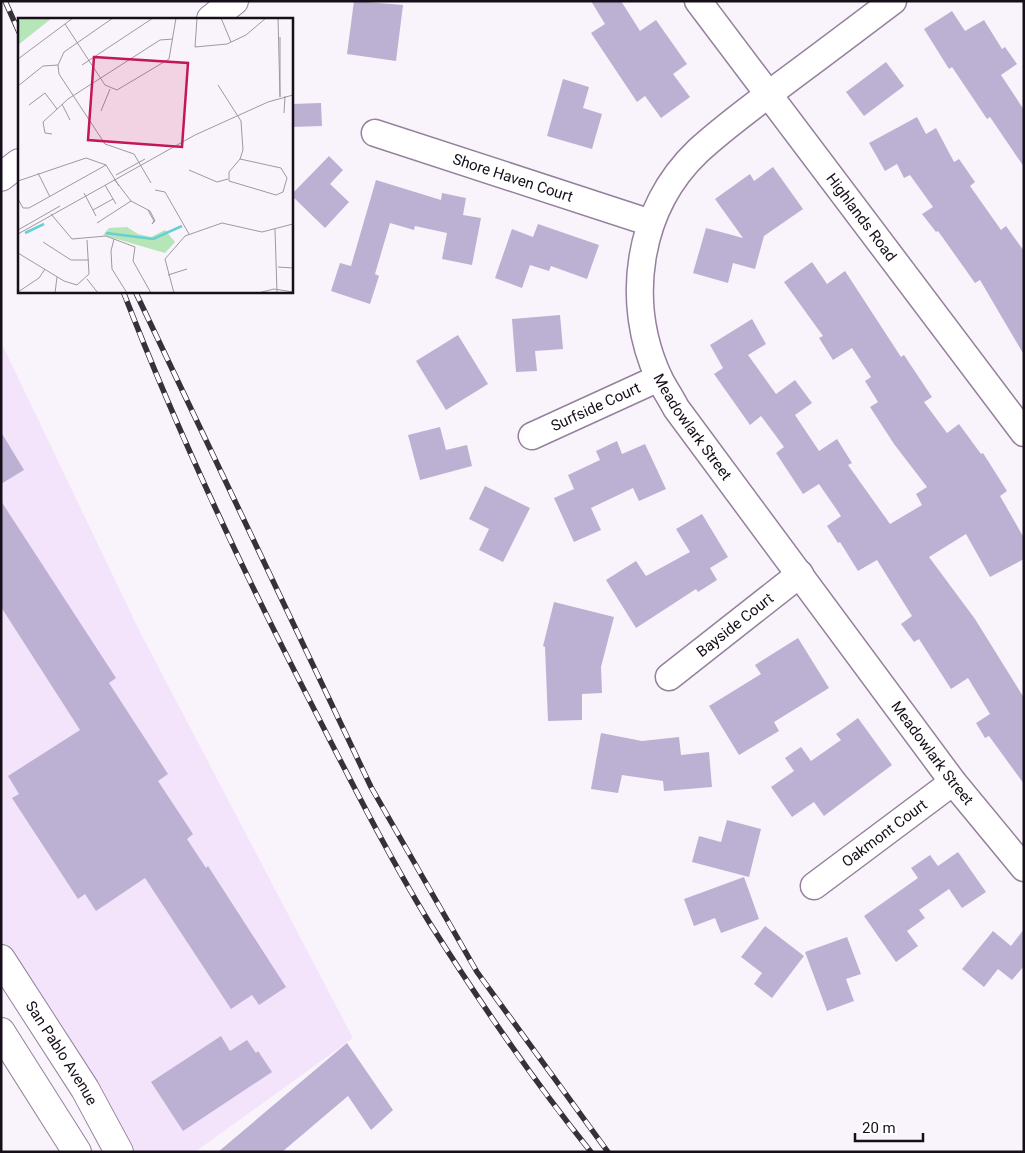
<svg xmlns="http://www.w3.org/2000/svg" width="1025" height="1153" viewBox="0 0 1025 1153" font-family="Roboto,sans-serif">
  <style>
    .built { fill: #f4e4fb }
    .building { fill: #bcb1d3 }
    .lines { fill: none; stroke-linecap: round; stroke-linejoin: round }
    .street-casing { stroke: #95809d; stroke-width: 29 }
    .secondary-casing { stroke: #95809d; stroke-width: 30 }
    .primary-casing { stroke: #95809d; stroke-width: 30 }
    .street { stroke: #fff; stroke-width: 26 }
    .secondary { stroke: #fff; stroke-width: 28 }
    .primary { stroke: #fff; stroke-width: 28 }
    .rail-casing { stroke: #37303b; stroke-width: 5.5 }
    .rail { stroke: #fff; stroke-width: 4; stroke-dasharray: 11; stroke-linecap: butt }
    .labels { text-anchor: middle; stroke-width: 4; stroke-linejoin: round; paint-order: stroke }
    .street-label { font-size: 15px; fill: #160f1a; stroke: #fff }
    .inset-river { fill: none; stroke: #66d0d6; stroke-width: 2.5 }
    .inset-road { fill: none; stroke: #9e98a1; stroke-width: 1 }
    .view { fill: #c2185b; fill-opacity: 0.15; stroke: #c2185b; stroke-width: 2.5 }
    .inset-edge { fill: none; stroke: #160f1a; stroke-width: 2.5 }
  </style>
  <rect width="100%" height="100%" fill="#f9f4fb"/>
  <!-- built -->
  <polygon class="built" points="1,342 139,630 353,1038 195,1152 127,1152 1,954"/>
  <!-- building -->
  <g class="building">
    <polygon points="354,1 403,5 396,61 347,54"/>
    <polygon points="591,1 621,1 640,31 656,20 687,64 673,74 690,97 661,118 645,96 637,102 591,33 605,24"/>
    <polygon points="952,11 965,31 984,20 1002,49 1005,47 1017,64 1001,75 1024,110 1024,167 990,117 987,119 952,67 949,69 924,29"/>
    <polygon points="886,62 904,86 864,116 846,92"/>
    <polygon points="563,79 589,87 583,108 602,114 592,149 547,136"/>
    <polygon points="321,103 322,126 291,127 291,104"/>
    <polygon points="917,117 926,134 936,128 954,162 959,159 975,182 970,186 1001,230 1006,226 1024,251 1024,355 980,280 975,283 938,231 936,232 922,214 933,207 910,175 904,178 897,164 885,171 869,143"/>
    <polygon points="329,156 343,170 330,184 349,202 325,228 291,195"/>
    <polygon points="773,167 803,209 764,236 755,269 733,263 728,283 693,273 706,228 743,238 715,199 750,174 754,181"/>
    <polygon points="376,180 441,200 442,193 466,198 463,215 481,218 472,265 442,259 447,233 415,226 414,230 390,223 375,274 379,276 370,304 331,291 340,263 351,266"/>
    <polygon points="538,224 599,245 587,279 551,266 549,271 530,265 522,288 495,278 512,229 533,237"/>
    <polygon points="812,262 827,284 845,271 901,357 904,355 932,397 924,402 947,433 959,424 981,454 983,453 1007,491 1000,496 1024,538 1024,559 990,577 966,534 929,557 975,619 1024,698 1024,784 989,736 985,738 976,723 990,714 968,678 951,689 919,639 914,642 901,624 912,616 877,560 858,571 840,542 838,543 827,526 841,516 819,484 803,494 776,453 784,447 761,416 750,425 714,374 723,368 710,345 752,319 766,344 748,355 776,394 795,380 812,403 795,415 819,451 837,439 852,463 848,465 890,524 922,505 916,494 927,487 894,444 870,407 878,402 865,381 871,377 852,348 833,360 819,338 823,336 784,282"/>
    <polygon points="560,315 563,349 535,351 537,371 516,372 512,319"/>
    <polygon points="458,335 488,384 446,410 416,361"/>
    <polygon points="440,427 446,450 467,445 472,466 420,480 408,435"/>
    <polygon points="1,432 24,470 1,484"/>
    <polygon points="617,441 622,454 645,444 666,489 639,501 633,488 591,508 601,530 574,542 554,498 574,489 568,475 600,460 596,451"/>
    <polygon points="485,486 530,508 503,562 479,550 489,529 469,519"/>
    <polygon points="1,501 116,678 109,683 168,774 158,781 193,834 187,839 206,868 208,866 286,987 259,1005 252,995 231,1009 145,878 96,911 85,894 78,899 12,798 19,794 8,776 80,730 1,607"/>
    <polygon points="702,514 728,557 710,568 717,580 698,592 696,589 636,628 606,580 636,561 646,576 690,552 676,529"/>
    <polygon points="554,602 614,617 601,667 602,693 582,694 582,720 548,721 545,647 543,646"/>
    <polygon points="798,638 829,688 774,722 779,731 739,755 709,706 761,674 755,665"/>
    <polygon points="858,718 892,765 824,816 814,802 792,817 771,787 794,771 785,758 801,747 811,761 841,740 836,734"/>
    <polygon points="601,733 642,741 679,737 681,755 709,752 712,787 664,791 663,781 622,775 618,793 591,789"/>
    <polygon points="727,820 761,829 749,877 692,862 699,836 721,842"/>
    <polygon points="958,852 986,892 962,908 949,889 919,910 925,918 907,931 918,946 896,962 864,916 918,878 911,868 930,855 938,866"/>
    <polygon points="744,877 759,919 721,933 715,918 694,926 684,899"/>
    <polygon points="765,926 804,956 772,998 754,984 762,973 741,957"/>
    <polygon points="1024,929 1024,966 1012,980 998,969 984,987 962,969 993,931 1011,946"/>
    <polygon points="847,937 861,974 846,979 854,1001 827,1011 805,952"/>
    <polygon points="221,1036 230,1051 247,1040 256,1053 258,1051 272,1072 183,1131 151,1082"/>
    <polygon points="347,1043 393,1110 371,1130 348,1096 282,1152 218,1152"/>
  </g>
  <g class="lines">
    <defs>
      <g id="street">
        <path id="s1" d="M698,1L1024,433"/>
        <path id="s2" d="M893,1C856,29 819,57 781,85C753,106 724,127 698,151C637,209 624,302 659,378C664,388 671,398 676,408L953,782L1024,868"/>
        <path id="s3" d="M375,133L651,223"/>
        <path id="s4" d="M532,436L659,378"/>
        <path id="s5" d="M669,677L800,574"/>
        <path id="s6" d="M814,886L953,782"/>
      </g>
      <g id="secondary">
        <polyline points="211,19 234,1"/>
        <polyline points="1,177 19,163"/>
      </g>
      <g id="primary">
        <path id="s7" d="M1,959L85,1089L119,1152"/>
        <polyline points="1,1032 77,1152"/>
      </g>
    </defs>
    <!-- street casing -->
    <use href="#street" class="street-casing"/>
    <!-- secondary casing -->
    <use href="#secondary" class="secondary-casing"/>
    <!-- primary casing -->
    <use href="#primary" class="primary-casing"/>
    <!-- street -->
    <use href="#street" class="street"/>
    <!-- secondary -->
    <use href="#secondary" class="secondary"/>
    <!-- primary -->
    <use href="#primary" class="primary"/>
    <defs>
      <g id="rail">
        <polyline points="5,1 19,32"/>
        <path d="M123,291C179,436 245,576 316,713C352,783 388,855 429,922C479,1001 532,1079 591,1152"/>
        <polyline points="135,291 371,787 477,972 608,1152"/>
      </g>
    </defs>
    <!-- rail casing -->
    <use href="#rail" class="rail-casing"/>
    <!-- rail -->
    <use href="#rail" class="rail"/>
  </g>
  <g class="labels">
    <!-- street labels -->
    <g class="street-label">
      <text dy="5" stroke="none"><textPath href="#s3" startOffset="145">Shore Haven Court</textPath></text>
      <text dy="5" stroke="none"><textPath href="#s1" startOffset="271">Highlands Road</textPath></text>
      <text dy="5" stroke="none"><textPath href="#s4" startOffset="70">Surfside Court</textPath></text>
      <text dy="5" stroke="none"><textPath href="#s2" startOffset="551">Meadowlark Street</textPath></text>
      <text dy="5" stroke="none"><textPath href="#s5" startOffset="84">Bayside Court</textPath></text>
      <text dy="5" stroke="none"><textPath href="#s2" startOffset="956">Meadowlark Street</textPath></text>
      <text dy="5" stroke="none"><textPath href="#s6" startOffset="88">Oakmont Court</textPath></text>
      <text dy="5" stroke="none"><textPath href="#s7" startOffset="112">San Pablo Avenue</textPath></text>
    </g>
  </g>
  <!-- overview -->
  <g transform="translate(18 18)">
    <rect width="275" height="275" fill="#f9f4fb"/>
    <path d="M4,0H34L0,27V4ZM109,209L120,216L133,219L147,212L157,224L147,235L85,217L91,210Z" fill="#b6e5b7"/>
    <path class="inset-river" d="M7,215L26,206M88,215L135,221L164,208"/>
    <path class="inset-road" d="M95,0L46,34L40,47L41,56L87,126L116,136L133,165M179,0L177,29L209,26L228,17L248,0M203,0L213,24M260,0L262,79M47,6L87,67L99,72L151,41L158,0M0,41L55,0M64,47L135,0M200,67L223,103L225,132L222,141M0,68L25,48L40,47M262,79V19M44,86L52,102M11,87L27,75L39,91M83,93L92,71M266,95L267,78M34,116L27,115L25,104L50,81L142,22L155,21M222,141L263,150L269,160L265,174L258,177L211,163V154ZM171,152L199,164L210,161M20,155L32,179M98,157L127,141M96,161L113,183L132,193L137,203L134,206L136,203L130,192M0,163L68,140L88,147L101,168M87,167L98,186M137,172L147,174L171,216M66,175L78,198M0,181L5,190H11L88,147M75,192L95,181M33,196L54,221L88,218L117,229L115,243L133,275M79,205L113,183M257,211L259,275M0,212L42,188M0,216L177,117L250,84L275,77M96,221L93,233L94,251L109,275M25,224L53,242H71M0,235L46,263L59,267L71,256L69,222M260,249L275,250M150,257L169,251M69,261L80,275M0,274L21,260L27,251M37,275L39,259M156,275L147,241L167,218L204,205L244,214L275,206M240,275L256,271L275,274"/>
    <path class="view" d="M76,39L170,45L164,129L70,122Z"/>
    <rect width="275" height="275" class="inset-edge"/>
  </g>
  <!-- border -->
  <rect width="1025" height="1153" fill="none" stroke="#160f1a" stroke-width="5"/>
  <!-- scale -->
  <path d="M855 1133v8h68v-8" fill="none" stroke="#160f1a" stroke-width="2.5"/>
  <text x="862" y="1133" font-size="15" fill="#160f1a" stroke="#ffffff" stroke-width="4" paint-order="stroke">20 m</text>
</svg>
